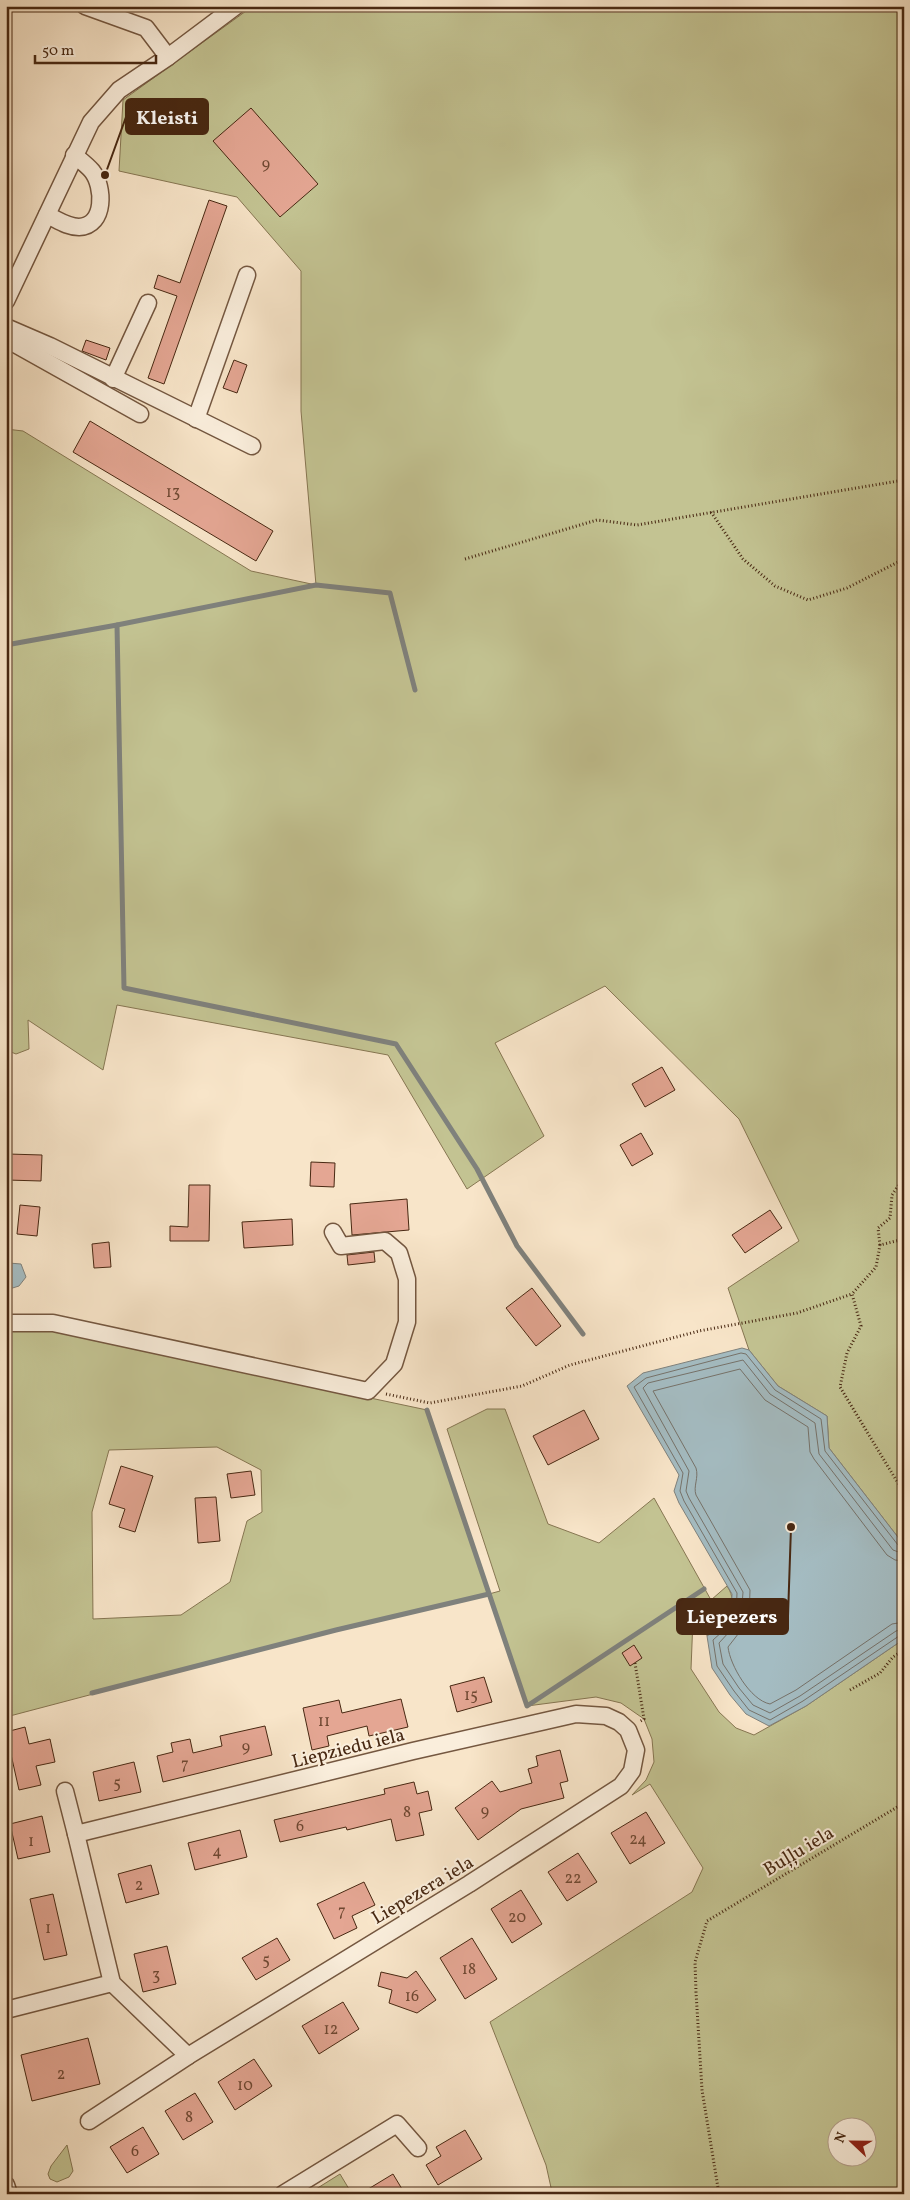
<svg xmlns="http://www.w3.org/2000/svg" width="910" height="2200" viewBox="0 0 910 2200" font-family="Vollkorn,serif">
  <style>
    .green { fill: #c3c392; stroke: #867652; fill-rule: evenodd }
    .water { fill: #a4bcc2; stroke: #7f817c }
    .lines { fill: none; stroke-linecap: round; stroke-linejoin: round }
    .shore { stroke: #76726a; stroke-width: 1 }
    .stream { stroke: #7f817c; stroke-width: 5 }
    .building { fill: #e4a693; stroke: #482812 }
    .minor-casing { stroke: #745740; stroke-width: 19 }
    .path { stroke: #482812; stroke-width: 3; stroke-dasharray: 1 2.5; stroke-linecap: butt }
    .minor { stroke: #faeedc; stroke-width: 16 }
    .labels { text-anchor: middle; stroke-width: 4; stroke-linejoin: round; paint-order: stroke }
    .number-label { font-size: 16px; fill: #6f4832 }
    .street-label { font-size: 19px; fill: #482812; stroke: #faeedc }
    .leader { fill: none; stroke: #482812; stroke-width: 2 }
    .callout-dot { fill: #482812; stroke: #faeedc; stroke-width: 2 }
    .callout { fill: #482812; stroke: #482812; stroke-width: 2 }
    .callout-label { font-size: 20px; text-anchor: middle; font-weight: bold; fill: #fff }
  </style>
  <rect width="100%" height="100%" fill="#f8e5c9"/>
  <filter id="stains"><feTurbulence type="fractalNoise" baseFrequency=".004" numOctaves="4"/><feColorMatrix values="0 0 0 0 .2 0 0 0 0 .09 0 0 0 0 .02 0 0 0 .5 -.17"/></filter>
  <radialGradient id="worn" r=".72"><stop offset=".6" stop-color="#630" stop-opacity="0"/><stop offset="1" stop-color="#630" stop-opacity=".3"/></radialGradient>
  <!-- green -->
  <g class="green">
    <polygon points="253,6 904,6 904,1545 829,1448 827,1416 778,1386 749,1350 728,1288 799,1241 739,1119 605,986 495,1043 544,1136 467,1189 388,1055 117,1005 103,1070 28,1020 29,1049 16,1054 6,1050 6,429 23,431 251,571 316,585 301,411 301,271 237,197 119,171 123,100"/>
    <path d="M6,1331H54L427,1410L489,1594L500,1591L447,1429L487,1409H505L548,1524L599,1543L654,1498L711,1600L727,1586C741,1607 725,1624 707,1636L706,1618L710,1602L693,1619L691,1669L719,1712L736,1728L754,1735L806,1706L904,1639V2194H549L552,2192L546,2165L490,2022L692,1892L703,1868L650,1784L632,1795L646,1780L654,1762L652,1739L644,1719L621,1703L596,1697L527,1706L489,1594L336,1630L6,1717ZM217,1447L261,1470L262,1512L247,1521L230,1582L181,1615L93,1619L92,1512L109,1450ZM838,2128H868V2158H838Z"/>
    <polygon points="67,2145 73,2171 69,2177 57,2182 50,2179 48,2174 51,2166"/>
    <polygon points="340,2174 352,2194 308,2194"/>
  </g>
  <!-- water -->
  <g class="water">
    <polygon points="6,1260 9,1263 21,1264 26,1277 19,1286 6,1290"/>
    <polygon points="742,1348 749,1350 778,1386 827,1416 829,1448 904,1545 904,1639 806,1706 769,1726 746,1714 730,1695 712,1668 707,1636 719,1628 731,1614 732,1594 679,1503 674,1491 679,1475 627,1386 643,1373"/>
  </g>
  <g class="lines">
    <!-- shore -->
    <g class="shore">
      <polyline points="904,1547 898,1545 825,1451 821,1419 775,1390 746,1354 741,1353 646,1378 634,1387 683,1473 680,1491 684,1501 737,1593 736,1616 723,1631 713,1640 717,1666 734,1691 749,1710 770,1720 803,1701 899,1636 904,1635"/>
      <polyline points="904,1554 893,1550 819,1454 815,1423 770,1394 743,1360 648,1383 643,1388 689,1471 686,1491 689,1498 743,1592 741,1619 719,1643 723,1664 739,1688 753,1705 770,1713 800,1696 896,1631 904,1629"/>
      <path d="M904,1561L895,1560L887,1555L814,1459L810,1452L808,1427L765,1400L740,1369L653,1391L696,1468C699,1478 693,1486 696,1495L750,1590L749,1620L728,1647C730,1665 750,1700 770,1704L796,1690L892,1624L904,1622"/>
    </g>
    <!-- stream -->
    <g class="stream">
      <polyline points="117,625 124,988 396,1044 477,1169 517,1246 583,1334"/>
      <polyline points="6,645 117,625 316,585 390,593 415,690"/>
      <polyline points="427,1410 527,1706 704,1589"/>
      <polyline points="92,1693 336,1630 489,1594"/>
    </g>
  </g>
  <!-- building -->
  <g class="building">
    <polygon points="251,108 318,184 280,217 213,141"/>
    <polygon points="209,200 227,206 164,384 148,378 177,296 154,288 158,275 180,283"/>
    <polygon points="86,340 110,348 106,360 82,351"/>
    <polygon points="234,360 247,365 237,393 223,388"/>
    <polygon points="90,421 273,531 256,561 73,452"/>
    <polygon points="662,1067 675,1090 645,1107 632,1084"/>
    <polygon points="641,1133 653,1154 632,1166 620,1145"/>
    <polygon points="8,1154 42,1155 41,1181 7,1180"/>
    <polygon points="311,1162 335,1163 334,1187 310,1186"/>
    <polygon points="189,1185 210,1185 209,1241 170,1241 170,1226 188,1227"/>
    <polygon points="407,1199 409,1230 352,1235 350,1204"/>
    <polygon points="20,1205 40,1207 37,1236 17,1234"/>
    <polygon points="770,1210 782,1228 745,1253 732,1235"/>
    <polygon points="292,1219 293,1245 244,1248 242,1222"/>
    <polygon points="109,1242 111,1267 94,1268 92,1244"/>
    <polygon points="374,1252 375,1262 348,1265 347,1255"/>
    <polygon points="532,1288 561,1326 536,1346 506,1308"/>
    <polygon points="584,1410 599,1439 548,1465 533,1436"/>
    <polygon points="121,1466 153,1476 135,1532 119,1527 125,1509 109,1504"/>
    <polygon points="251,1471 255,1495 231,1498 227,1474"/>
    <polygon points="216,1497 220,1541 198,1543 195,1498"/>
    <polygon points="634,1645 642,1658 630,1666 622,1653"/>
    <polygon points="484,1677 492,1702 457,1712 450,1686"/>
    <polygon points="401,1699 408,1727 369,1736 367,1726 327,1736 329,1746 312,1750 303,1708 339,1700 342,1713"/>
    <polygon points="265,1726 272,1755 163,1782 157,1756 173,1752 171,1743 190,1739 193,1753 222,1746 220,1736"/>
    <polygon points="25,1727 29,1744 50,1739 55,1762 36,1766 41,1785 19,1790 6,1732"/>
    <polygon points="560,1750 568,1781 560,1783 564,1798 521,1809 478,1840 455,1808 492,1781 500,1792 532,1783 528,1769 538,1766 536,1756"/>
    <polygon points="134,1762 141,1792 99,1801 93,1772"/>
    <polygon points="414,1782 417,1794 428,1791 432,1810 419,1813 424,1835 396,1841 391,1819 347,1830 346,1827 280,1842 274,1820 385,1794 384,1789"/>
    <polygon points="646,1812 665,1843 630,1864 611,1833"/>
    <polygon points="42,1816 50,1852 18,1859 10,1824"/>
    <polygon points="240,1830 247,1857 195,1870 188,1843"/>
    <polygon points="578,1853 597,1882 567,1901 548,1872"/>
    <polygon points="151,1865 159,1894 126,1903 118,1874"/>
    <polygon points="364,1882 375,1905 352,1916 357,1928 334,1939 317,1904"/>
    <polygon points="521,1890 542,1924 512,1943 491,1909"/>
    <polygon points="53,1894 67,1955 44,1960 30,1899"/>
    <polygon points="277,1938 290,1960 256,1980 242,1958"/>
    <polygon points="472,1938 497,1979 465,1999 440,1958"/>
    <polygon points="167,1946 176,1984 143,1992 134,1954"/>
    <polygon points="416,1971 436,2000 417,2013 389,2003 392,1990 378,1986 381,1972 407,1978"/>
    <polygon points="343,2002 359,2029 319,2054 302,2026"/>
    <polygon points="88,2038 100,2084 32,2101 21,2055"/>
    <polygon points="254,2059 272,2086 235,2110 218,2082"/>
    <polygon points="195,2093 213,2122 183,2140 165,2111"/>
    <polygon points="143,2127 159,2154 127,2173 110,2147"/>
    <polygon points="465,2130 482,2159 438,2185 426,2165 441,2156 436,2147"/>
    <polygon points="393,2174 405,2194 360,2194"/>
  </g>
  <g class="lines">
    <defs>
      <g id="minor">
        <polyline points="85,6 146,28 168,57"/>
        <path d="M47,215C58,220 67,227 79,227C106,226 104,186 92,171C87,165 80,160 74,155"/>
        <polyline points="6,301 91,122 119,90 168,57 236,6"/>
        <polyline points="6,327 50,346 252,446"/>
        <polyline points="6,339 140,414"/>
        <polyline points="113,379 148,303"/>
        <polyline points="196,419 247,275"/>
        <polyline points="6,1323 53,1323 368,1391 394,1364 407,1322 407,1279 399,1253 385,1241 341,1246 333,1232"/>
        <polyline points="65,1791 76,1834"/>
        <polyline points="6,2010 112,1983 76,1834 413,1751 576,1714 606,1716 619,1722 628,1730 636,1750 632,1771 621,1786 469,1884 188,2056 112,1983"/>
        <polyline points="89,2121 188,2056"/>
        <polyline points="6,2185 9,2194"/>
        <polyline points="283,2194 397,2124 418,2148"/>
      </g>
    </defs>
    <!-- minor casing -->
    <use href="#minor" class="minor-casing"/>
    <!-- path -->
    <g class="path">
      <polyline points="711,512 743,559 775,586 808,600 847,588 904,559"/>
      <polyline points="465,559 597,520 637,525 904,480"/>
      <polyline points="904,1239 880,1245 876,1267 852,1294 861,1326 847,1353 840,1387 904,1493"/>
      <polyline points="880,1245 878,1228 890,1218 892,1195 904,1177"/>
      <polyline points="386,1394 430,1403 522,1386 570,1365 699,1331 797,1313 852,1294"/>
      <polyline points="635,1663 644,1719 639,1722"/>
      <polyline points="850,1690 880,1673 893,1657 904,1650"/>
      <polyline points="719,2194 702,2090 696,1992 695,1962 707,1921 904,1803"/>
    </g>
    <!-- minor -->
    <use href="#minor" class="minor"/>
  </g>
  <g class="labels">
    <!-- number labels -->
    <g class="number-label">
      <text x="266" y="169">9</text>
      <text x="173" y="497">13</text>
      <text x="471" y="1700">15</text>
      <text x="324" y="1726">11</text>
      <text x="246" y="1752">9</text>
      <text x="185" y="1769">7</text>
      <text x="117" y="1788">5</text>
      <text x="485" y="1816">9</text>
      <text x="407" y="1817">8</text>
      <text x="300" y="1831">6</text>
      <text x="638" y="1844">24</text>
      <text x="31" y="1846">1</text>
      <text x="217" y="1856">4</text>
      <text x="573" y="1883">22</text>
      <text x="139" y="1890">2</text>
      <text x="342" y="1916">7</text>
      <text x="517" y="1922">20</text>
      <text x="48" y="1933">1</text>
      <text x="266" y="1965">5</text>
      <text x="469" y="1974">18</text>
      <text x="156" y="1980">3</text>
      <text x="412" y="2001">16</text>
      <text x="331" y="2034">12</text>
      <text x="61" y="2079">2</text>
      <text x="245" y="2090">10</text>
      <text x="189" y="2122">8</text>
      <text x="135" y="2156">6</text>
    </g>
    <!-- street labels -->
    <g class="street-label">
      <text transform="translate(348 1747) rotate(-14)" y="7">Liepziedu iela</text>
      <text transform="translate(798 1850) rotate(-31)" y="7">Buļļu iela</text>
      <text transform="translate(422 1889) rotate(-31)" y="7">Liepezera iela</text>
    </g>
  </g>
  <!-- callouts -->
  <path class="leader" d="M105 175L126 117M791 1527L788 1616"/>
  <g class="callout-dot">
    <circle cx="105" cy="175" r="5"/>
    <circle cx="791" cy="1527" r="5"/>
  </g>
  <g class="callout">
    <rect x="126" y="99" width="82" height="35" rx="5"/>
    <rect x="677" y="1599" width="111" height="35" rx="5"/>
  </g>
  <g class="callout-label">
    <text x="167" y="124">Kleisti</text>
    <text x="732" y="1623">Liepezers</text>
  </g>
  <!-- margin -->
  <rect width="910" height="2200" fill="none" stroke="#f8e5c9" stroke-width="25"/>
  <rect x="8" y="8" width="895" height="2185" fill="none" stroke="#482812" stroke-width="2.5"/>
  <rect x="12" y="12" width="885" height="2175" fill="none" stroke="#482812"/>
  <!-- north arrow -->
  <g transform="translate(852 2142) rotate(292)"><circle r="24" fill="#faeedc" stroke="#b39f8b"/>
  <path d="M0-4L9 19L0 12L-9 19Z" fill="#8f2418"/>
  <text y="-8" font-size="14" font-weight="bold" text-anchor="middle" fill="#482812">N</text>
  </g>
  <!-- scale -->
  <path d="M35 55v8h121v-8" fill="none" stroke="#482812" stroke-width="2.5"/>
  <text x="42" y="55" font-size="15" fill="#482812" stroke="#faeedc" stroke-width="4" paint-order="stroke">50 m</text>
  <rect width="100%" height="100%" filter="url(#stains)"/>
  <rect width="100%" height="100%" fill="url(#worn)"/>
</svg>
